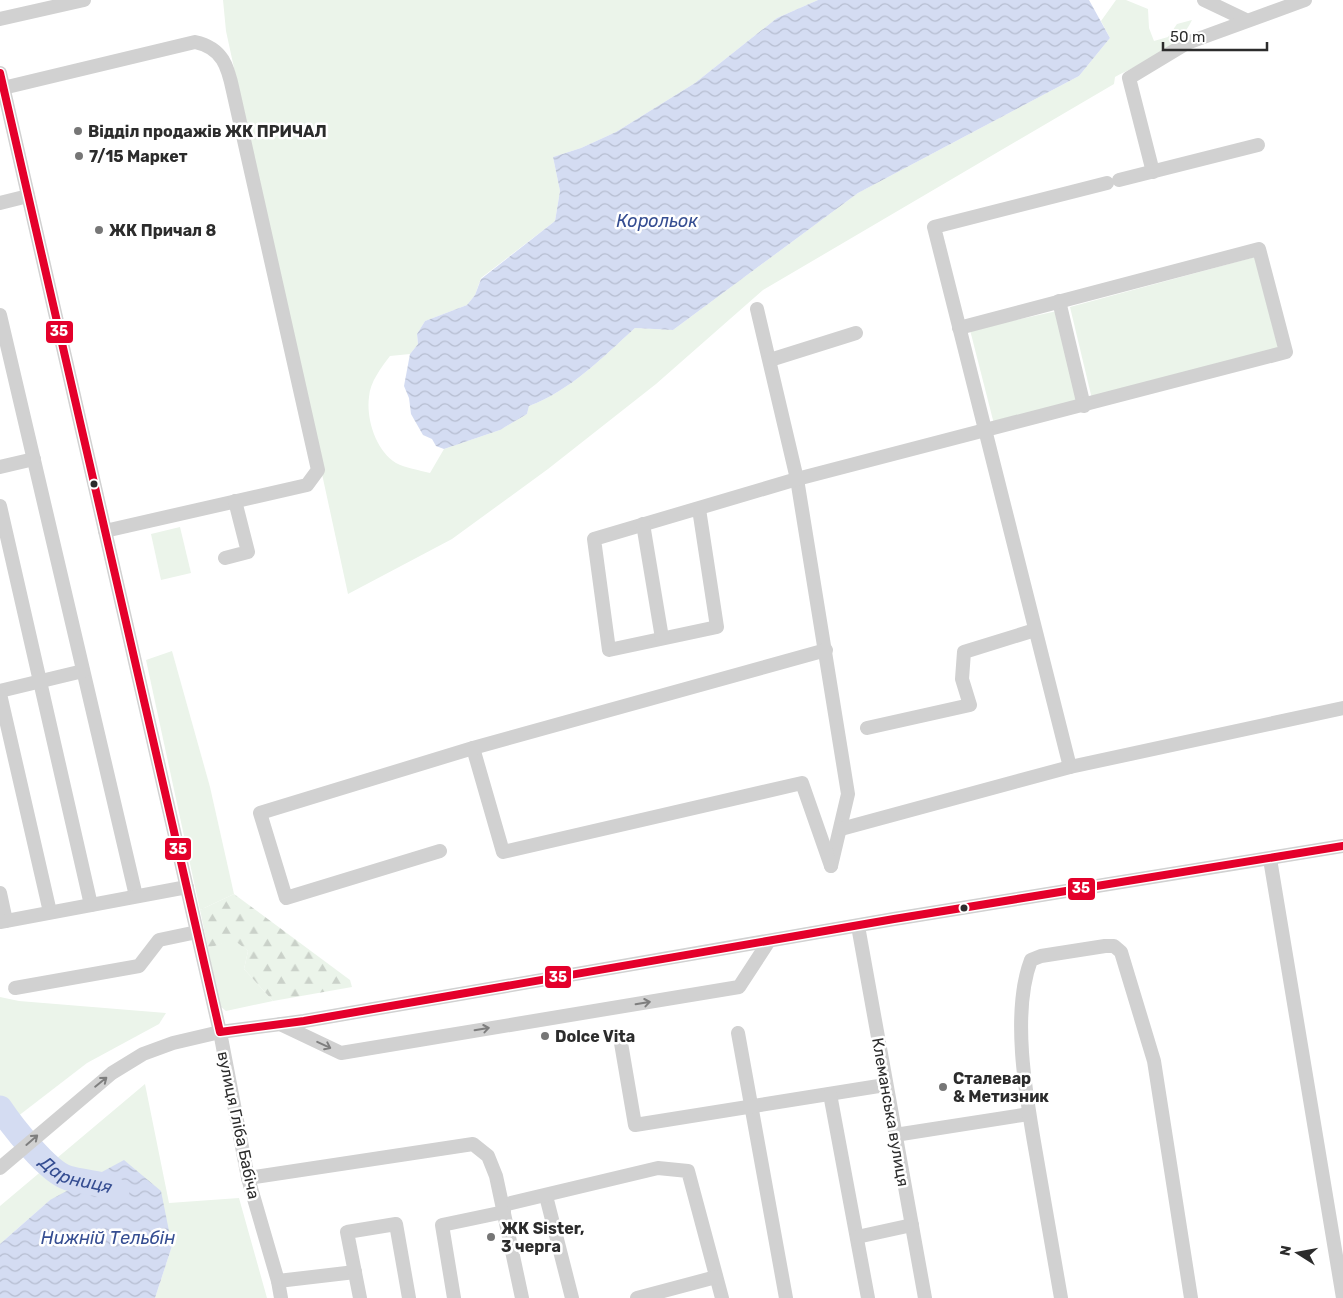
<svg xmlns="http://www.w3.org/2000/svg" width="1343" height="1298" viewBox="0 0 1343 1298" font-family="Rubik,sans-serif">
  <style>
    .grass { fill: #ebf4ea }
    .forest { fill: url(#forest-firs) }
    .water { fill: url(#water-waves) }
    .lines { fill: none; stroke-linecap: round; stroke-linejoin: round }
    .river { stroke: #d4dcf2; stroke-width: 25 }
    .minor { stroke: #d1d1d1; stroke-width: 14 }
    .bus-1-casing { stroke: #fff; stroke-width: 11 }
    .bus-1 { stroke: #e4002b; stroke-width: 8 }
    .oneway { stroke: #7e7e7e }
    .poi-dot { fill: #767676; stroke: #fff; stroke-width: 2 }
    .bus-dot { fill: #2c2c2c; stroke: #fff; stroke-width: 2 }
    .labels { text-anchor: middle; stroke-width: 5; stroke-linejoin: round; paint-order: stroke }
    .poi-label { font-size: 16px; font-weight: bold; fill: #2c2c2c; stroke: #fff; text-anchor: start }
    .street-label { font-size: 16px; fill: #2c2c2c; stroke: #fff }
    .water-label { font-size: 18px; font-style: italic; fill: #364e92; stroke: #fff }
    .line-badge { stroke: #fff; stroke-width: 2 }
    .badge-label { font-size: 14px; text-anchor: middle; font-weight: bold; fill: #fff }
  </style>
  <defs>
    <pattern id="forest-firs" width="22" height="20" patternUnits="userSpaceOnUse" patternTransform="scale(1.25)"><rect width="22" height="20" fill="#ebf4ea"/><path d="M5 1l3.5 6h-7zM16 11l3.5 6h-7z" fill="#cad1c9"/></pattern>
    <pattern id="water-waves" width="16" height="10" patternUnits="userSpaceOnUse" patternTransform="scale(1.25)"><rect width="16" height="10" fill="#d4dcf2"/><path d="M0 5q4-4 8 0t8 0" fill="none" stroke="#b6bdd0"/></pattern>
  </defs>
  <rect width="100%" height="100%" fill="#fff"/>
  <!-- grass -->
  <g class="grass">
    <path d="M223,0H818L777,18L695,83L616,132L581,148L553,157L560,191L555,221L481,278L475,295L467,305L425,321L417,334L418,344L410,354L390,356C381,368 370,382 369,397C366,419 376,451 396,463C405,468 419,470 430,473L444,449L500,430L527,414L529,406C570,391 603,357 635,328L673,330L858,193L1079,76L1110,38L1101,21L1116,0H1126L1148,9L1149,28L1154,41L1168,37L1177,24L1192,20C1179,49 1141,63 1115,77L1114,84L763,290L656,384L548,469L452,539L348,594L226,31Z"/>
    <polygon points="1255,257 1278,348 1092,399 1070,307"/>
    <polygon points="1057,311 1079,401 994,424 970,330"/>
    <polygon points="180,527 191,573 161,580 151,534"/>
    <polygon points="172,651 210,787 234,894 200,910 146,660"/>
    <polygon points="234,939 248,951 244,969 273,1001 226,1011 220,1006 208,948"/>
    <polygon points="0,997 19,1001 166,1013 159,1024 87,1063 0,1130"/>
    <polygon points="145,1084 169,1203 239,1198 267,1298 155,1298 172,1246 50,1200 0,1244 0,1206"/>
  </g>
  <!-- forest -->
  <polygon class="forest" points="234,894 350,980 352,987 273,1001 244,969 248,951 234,940 208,948 200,910"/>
  <!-- water -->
  <g class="water">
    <path d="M818,0H1089L1110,38L1079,76L858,193L673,330L635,328C603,357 570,391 529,406L527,414L500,430L444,449L436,446L432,439L423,435L411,414L409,398L404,386L410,354L418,344L417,334L425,321L467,305L475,295L481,279L555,221L560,191L553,157L581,148L616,132L695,83L777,18Z"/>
    <polygon points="124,1160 161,1191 172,1246 155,1298 0,1298 0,1244 50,1200"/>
  </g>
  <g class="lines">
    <!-- river -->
    <path class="river" id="s1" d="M0,1108C12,1126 48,1172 68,1178C85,1183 102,1182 117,1191"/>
    <!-- minor -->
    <g class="minor">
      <polyline points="1204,0 1246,20"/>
      <polyline points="0,19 84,0"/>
      <polyline points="0,73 220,1032 248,1178 278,1281 281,1298"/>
      <path d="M3,88L195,42C223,48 228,67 233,91L318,470L307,485L105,531"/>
      <polyline points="1153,172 1129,78 1187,43 1305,0"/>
      <polyline points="1119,180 1258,145"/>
      <polyline points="0,203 28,196"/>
      <polyline points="1059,301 1084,406"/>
      <polyline points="757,309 797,479 848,794 831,866"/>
      <polyline points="0,315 136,896"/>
      <polyline points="770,360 856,333"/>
      <polyline points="0,467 34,459"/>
      <polyline points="0,506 91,905"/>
      <polyline points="699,509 717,627 609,650 594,539 797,479 1286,352 1259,249 959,328"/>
      <polyline points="643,524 662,638"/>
      <polyline points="225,558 248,552 235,501"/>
      <polyline points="0,691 83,671"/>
      <polyline points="0,694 50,912"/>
      <polyline points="867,728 970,705 962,679 964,652 1035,630"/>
      <polyline points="473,748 503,852 802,783 831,866"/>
      <polyline points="1070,767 934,227 1107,183"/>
      <polyline points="841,829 1070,767 1343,708"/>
      <polyline points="440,851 286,898 260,813 473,748 826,650"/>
      <polyline points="1270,859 1343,1298"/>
      <polyline points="0,893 6,921"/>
      <polyline points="0,922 187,887"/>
      <polyline points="858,926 925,1298"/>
      <polyline points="15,988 139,966 159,940 197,932"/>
      <polyline points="280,1024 341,1053 739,987 769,941"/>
      <polyline points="738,1033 786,1298"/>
      <polyline points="621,1043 635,1125 885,1085"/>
      <polyline points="830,1094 868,1298"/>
      <polyline points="895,1135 1029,1114"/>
      <polyline points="0,1168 112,1073 143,1054 173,1043 220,1032 304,1021 894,919 1343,846"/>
      <polyline points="248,1178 473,1144 488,1156 496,1176 522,1298"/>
      <polyline points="546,1196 572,1298"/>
      <polyline points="503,1205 658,1168 688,1171 722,1298"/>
      <polyline points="857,1237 912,1225"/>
      <polyline points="278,1281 355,1272"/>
      <polyline points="360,1298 347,1232 396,1224 409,1298"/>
      <polyline points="454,1298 442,1225 504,1212"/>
      <polyline points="637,1298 716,1277"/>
      <path d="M1061,1298C1054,1256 1046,1213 1039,1171C1029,1111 1009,1018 1031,960L1041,956L1105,946H1114L1121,952L1154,1061L1191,1298"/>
    </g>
    <defs>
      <polyline id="bus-1" points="0,73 220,1032 304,1021 894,919 1343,846"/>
    </defs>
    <!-- bus-1 casing -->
    <use href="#bus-1" class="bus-1-casing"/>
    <!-- bus-1 -->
    <use href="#bus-1" class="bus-1"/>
  </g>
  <!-- one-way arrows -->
  <defs><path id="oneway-shaft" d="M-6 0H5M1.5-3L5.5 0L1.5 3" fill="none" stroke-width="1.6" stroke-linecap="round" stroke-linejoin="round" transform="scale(1.25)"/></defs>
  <g class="oneway">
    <use href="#oneway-shaft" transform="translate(643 1003) rotate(-9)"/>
    <use href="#oneway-shaft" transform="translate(482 1029) rotate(-9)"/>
    <use href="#oneway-shaft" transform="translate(324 1045) rotate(25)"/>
    <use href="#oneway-shaft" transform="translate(101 1082) rotate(-39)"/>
    <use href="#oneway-shaft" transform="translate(32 1140) rotate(-41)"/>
  </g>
  <!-- markers -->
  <g class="poi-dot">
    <circle cx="78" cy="131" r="5"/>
    <circle cx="79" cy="156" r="5"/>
    <circle cx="99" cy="230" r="5"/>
    <circle cx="545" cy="1036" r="5"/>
    <circle cx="943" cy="1087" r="5"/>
    <circle cx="491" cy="1237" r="5"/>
  </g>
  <g class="bus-dot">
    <circle cx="94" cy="484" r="4.5"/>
    <circle cx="964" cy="908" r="4.5"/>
  </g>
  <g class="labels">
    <!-- poi labels -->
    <g class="poi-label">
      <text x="88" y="137">Відділ продажів ЖК ПРИЧАЛ</text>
      <text x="89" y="162">7/15 Маркет</text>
      <text x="109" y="236">ЖК Причал 8</text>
      <text x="555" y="1042">Dolce Vita</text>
      <text x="953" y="1084">Сталевар<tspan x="953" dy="18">&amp; Метизник</tspan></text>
      <text x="501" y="1234">ЖК Sister,<tspan x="501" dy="18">3 черга</tspan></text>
    </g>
    <!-- street labels -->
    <g class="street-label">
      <text transform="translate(891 1112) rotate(80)" y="6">Клеманська вулиця</text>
      <text transform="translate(239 1125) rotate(78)" y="6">вулиця Гліба Бабіча</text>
    </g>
    <!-- water labels -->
    <g class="water-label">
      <text x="657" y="227">Корольок</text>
      <text dy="6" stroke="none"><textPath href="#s1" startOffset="105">Дарниця</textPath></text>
      <text x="108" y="1244">Нижній Тельбін</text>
    </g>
  </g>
  <g class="line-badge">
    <rect x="45" y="320" width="29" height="24" rx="5" fill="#e4002b"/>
    <rect x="164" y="837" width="28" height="24" rx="5" fill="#e4002b"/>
    <rect x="1067" y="877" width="29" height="24" rx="5" fill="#e4002b"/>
    <rect x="544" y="965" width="28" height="24" rx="5" fill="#e4002b"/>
  </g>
  <g class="badge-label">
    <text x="59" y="336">35</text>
    <text x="178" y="854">35</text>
    <text x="1081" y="893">35</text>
    <text x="558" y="982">35</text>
  </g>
  <!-- north arrow -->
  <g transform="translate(1298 1253) rotate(281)" stroke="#ffffff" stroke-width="4" paint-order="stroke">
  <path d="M0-4L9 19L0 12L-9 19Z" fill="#2c2c2c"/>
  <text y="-8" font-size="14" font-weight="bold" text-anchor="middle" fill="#2c2c2c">N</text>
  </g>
  <!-- scale -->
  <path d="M1163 42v8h104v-8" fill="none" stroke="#2c2c2c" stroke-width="2.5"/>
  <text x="1170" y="42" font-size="15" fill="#2c2c2c" stroke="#ffffff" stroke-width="4" paint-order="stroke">50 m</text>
</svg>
